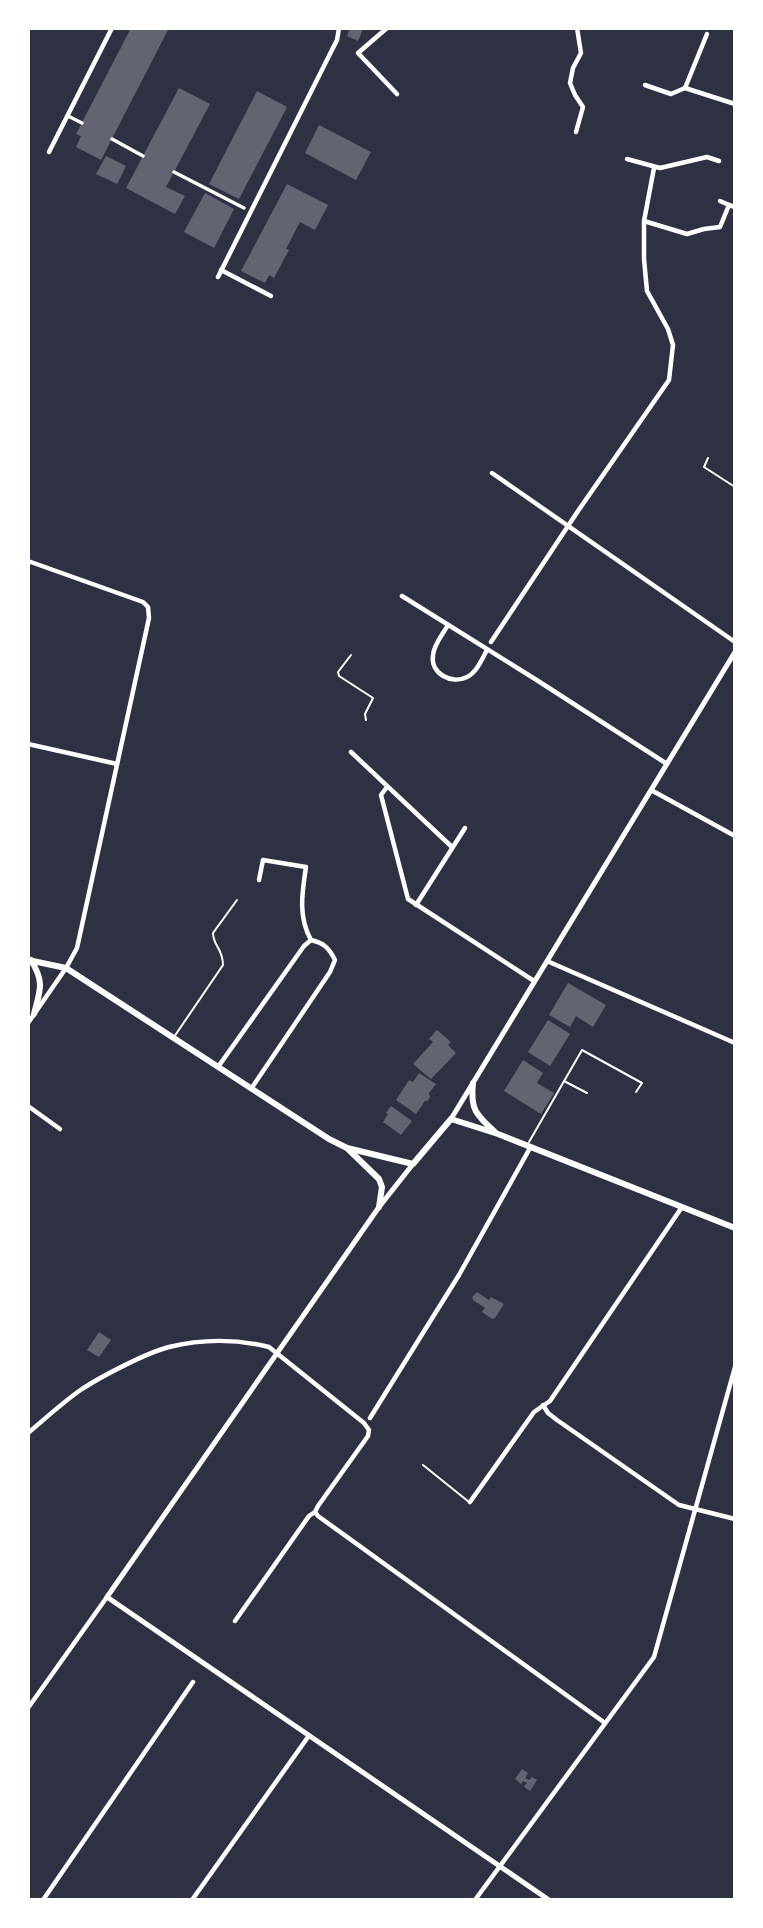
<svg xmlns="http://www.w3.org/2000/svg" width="763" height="1928" viewBox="0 0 763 1928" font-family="Georgia,serif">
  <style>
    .building { fill: #626471 }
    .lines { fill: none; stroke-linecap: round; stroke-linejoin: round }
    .service { stroke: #fff; stroke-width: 2 }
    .pedestrian { stroke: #fff; stroke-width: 3.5 }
    .minor { stroke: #fff; stroke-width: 4.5 }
    .tertiary { stroke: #fff; stroke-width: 5 }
    .secondary { stroke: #fff; stroke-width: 6 }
  </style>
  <rect width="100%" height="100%" fill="#2d3142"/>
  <!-- building -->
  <g class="building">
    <polygon points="131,28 169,28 101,160 76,147 81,136 76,134"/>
    <polygon points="350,28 363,29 358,41 347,36"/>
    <polygon points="179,88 210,104 166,187 185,196 175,214 126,188"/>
    <polygon points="257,91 287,107 239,199 209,184"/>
    <polygon points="319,125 371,152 356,180 305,153"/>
    <polygon points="106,156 126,166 117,184 96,174"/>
    <polygon points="287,184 328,205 315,230 300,222 286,249 289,250 274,278 269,275 265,283 241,271"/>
    <polygon points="205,193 234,209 214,248 184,232"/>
    <polygon points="568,983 606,1005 593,1027 576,1016 570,1027 549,1015"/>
    <polygon points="548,1020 570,1034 550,1066 528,1052"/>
    <polygon points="437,1030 451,1042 448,1045 456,1053 431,1079 413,1064 433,1042 429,1039"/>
    <polygon points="523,1060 543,1073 537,1083 554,1093 541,1114 504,1091"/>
    <polygon points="419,1073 436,1084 429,1093 430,1097 428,1101 425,1101 416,1114 396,1100 409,1080 413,1082"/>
    <polygon points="391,1106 412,1121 401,1135 383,1122 388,1114 386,1113"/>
    <polygon points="477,1292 489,1300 491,1297 504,1304 495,1318 492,1319 482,1312 485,1308 473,1300 472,1297"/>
    <polygon points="99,1332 111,1340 99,1357 87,1350"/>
    <polygon points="522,1769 528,1773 525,1778 529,1780 532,1777 537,1780 530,1791 524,1787 527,1783 523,1781 521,1784 515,1779"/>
  </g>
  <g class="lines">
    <!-- service -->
    <g class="service">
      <polyline points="708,458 704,467 735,487"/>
      <polyline points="351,655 338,672 339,676 373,698 365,714 366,720"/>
      <path d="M174,1037L223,965C223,948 213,946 213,933L237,900"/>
      <polyline points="564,1081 587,1093"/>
      <polyline points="529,1142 582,1050 642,1083 636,1092"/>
      <polyline points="423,1465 469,1502"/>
    </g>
    <!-- pedestrian -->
    <g class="pedestrian">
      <polyline points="68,116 82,123"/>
      <polyline points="112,139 143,156"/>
      <polyline points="174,172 244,208"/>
    </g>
    <!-- minor -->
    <g class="minor">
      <polyline points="387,28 358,53 397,94"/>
      <polyline points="707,34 685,88 735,104"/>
      <polyline points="645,85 671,94 685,88"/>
      <polyline points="576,132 583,107 575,95 570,83 573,68 581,53 577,28"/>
      <polyline points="49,152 112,28"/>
      <polyline points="627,159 660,168 707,157 719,161"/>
      <polyline points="729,205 735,207"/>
      <polyline points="644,221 687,234 704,229 720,227 729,205 720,201"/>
      <polyline points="221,270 271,296"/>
      <polyline points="218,277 337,40 339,28"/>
      <polyline points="492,473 735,642"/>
      <polyline points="28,561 143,602 148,607 149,618 77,948 66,968 28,1023"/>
      <polyline points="402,596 535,679 667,764"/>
      <path d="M448,625C443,634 434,644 433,655C430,673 451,685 467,677C477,672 482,659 487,650"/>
      <polyline points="491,642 578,511 669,380 673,345 668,329 647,291 644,259 644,221 654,168"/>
      <polyline points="28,744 117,764"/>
      <polyline points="351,752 452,847"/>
      <polyline points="387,787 381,795 408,899 534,981"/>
      <polyline points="651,790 735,836"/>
      <path d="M259,880L263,860L306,867C302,893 298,917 311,940"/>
      <polyline points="416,905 465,828"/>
      <polyline points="547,961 735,1043"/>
      <path d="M218,1067L304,946L311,940C324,943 329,948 335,960L330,972L251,1089"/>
      <polyline points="28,1106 60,1129"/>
      <polyline points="543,1405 548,1413 557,1420 679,1505 735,1519"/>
      <polyline points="370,1418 459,1275 530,1148"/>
      <path d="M28,1433C46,1418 63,1402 82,1389C102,1376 146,1353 169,1347C201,1339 237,1339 269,1347L364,1423L369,1430L368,1436L318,1506L315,1512L318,1516L605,1723"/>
      <polyline points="470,1502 534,1412 550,1401 682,1207"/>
      <polyline points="235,1621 309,1516 315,1512"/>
      <polyline points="28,1708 107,1597"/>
      <polyline points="28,1900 29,1900"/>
      <polyline points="43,1900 193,1682"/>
      <polyline points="192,1900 308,1737"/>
      <polyline points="475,1900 654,1657 735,1367"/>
    </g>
    <!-- tertiary -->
    <g class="tertiary">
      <polyline points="451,1119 735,652"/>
      <polyline points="413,1164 379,1207 107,1597 549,1900"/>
    </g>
    <!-- secondary -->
    <g class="secondary">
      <polyline points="28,960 66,968 329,1139 347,1148 413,1164 451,1119 498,1134 735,1228"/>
      <path d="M31,960C45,983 40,990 34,1014"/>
      <path d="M473,1083C470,1109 476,1115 495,1132"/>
      <polyline points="348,1149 379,1179 382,1187 379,1207"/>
    </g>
  </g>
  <!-- border -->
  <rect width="763" height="1928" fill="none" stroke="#ffffff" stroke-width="60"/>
</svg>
